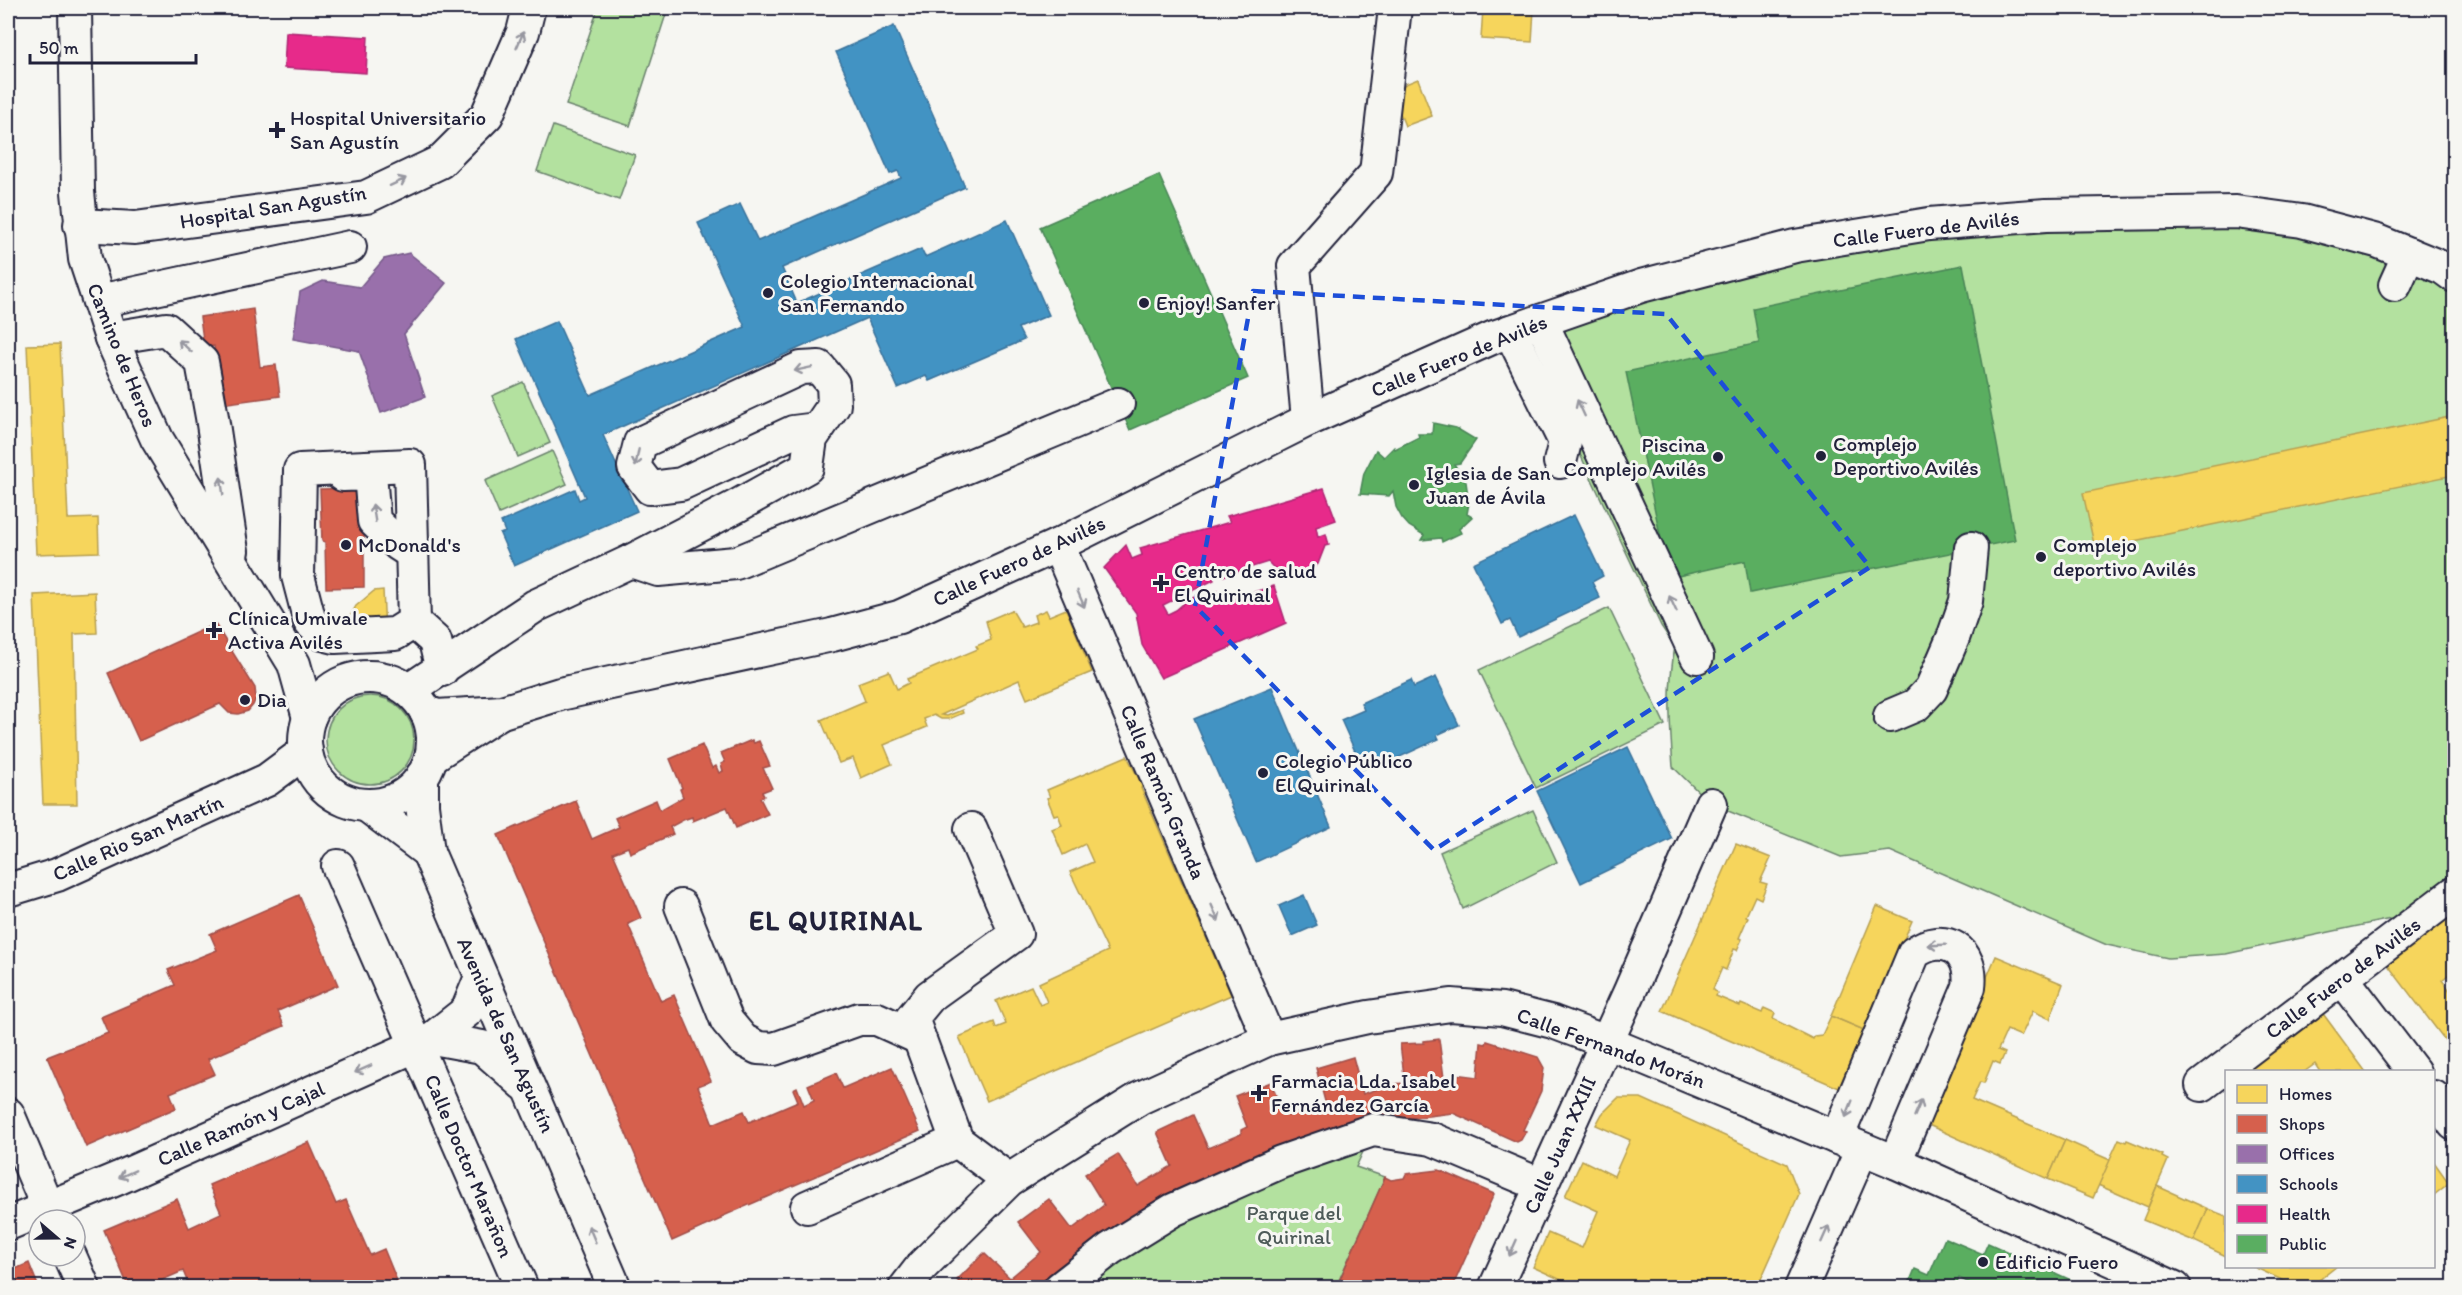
<svg xmlns="http://www.w3.org/2000/svg" width="2462" height="1295" viewBox="0 0 2462 1295" font-family="Itim,sans-serif">
  <style>
    .green { fill: #b3e19f; stroke: #6a826d; stroke-width: 1.5 }
    .homes { fill: #f6d55c; stroke: #b69f52; stroke-width: 1.5 }
    .shops { fill: #d6604d; stroke: #a04d48; stroke-width: 1.5 }
    .offices { fill: #9970ab; stroke: #755989; stroke-width: 1.5 }
    .schools { fill: #4393c3; stroke: #39719a; stroke-width: 1.5 }
    .health { fill: #e7298a; stroke: #ac2772; stroke-width: 1.5 }
    .public { fill: #5aae61; stroke: #498456; stroke-width: 1.5 }
    .lines { fill: none; stroke-linecap: round; stroke-linejoin: round }
    .minor-casing { stroke: #22223b; stroke-width: 36 }
    .minor { stroke: #f6f6f2; stroke-width: 32 }
    .oneway { stroke: #9797a0 }
    .marked { fill: none; stroke: #1d4ed8; stroke-width: 4.5; stroke-dasharray: 12 8; stroke-linejoin: round }
    .poi-dot { fill: #22223b; stroke: #f6f6f2; stroke-width: 2 }
    .labels { text-anchor: middle; stroke-width: 6; stroke-linejoin: round; paint-order: stroke }
    .poi-label { font-size: 21px; fill: #22223b; stroke: #f6f6f2; text-anchor: start }
    .street-label { font-size: 21px; fill: #22223b; stroke: #f6f6f2 }
    .park-label { font-size: 21px; fill: #4e5b59; stroke: #f6f6f2 }
    .district-label { font-size: 27px; font-weight: bold; letter-spacing: 1.5px; fill: #22223b; stroke: #f6f6f2 }
  </style>
  <rect width="100%" height="100%" fill="#f6f6f2"/>
  <filter id="ink" filterUnits="userSpaceOnUse"><feTurbulence type="fractalNoise" baseFrequency=".0167" numOctaves="2"/><feDisplacementMap in="SourceGraphic" scale="12" xChannelSelector="R" yChannelSelector="G"/><feConvolveMatrix kernelMatrix="1 2 1 2 8 2 1 2 1" color-interpolation-filters="sRGB"/></filter>
  <g filter="url(#ink)">
    <!-- green -->
    <g class="green">
      <polygon points="598,8 668,8 630,126 566,105"/>
      <polygon points="553,126 635,155 619,200 537,171"/>
      <path d="M2236,212L2454,276V882L2433,910L2226,954L2168,958L2107,945L1890,851L1841,857L1711,804L1673,767C1670,727 1667,687 1675,647L1661,626L1563,418L1510,331L1795,246Z"/>
      <polygon points="523,382 550,443 518,457 492,396"/>
      <polygon points="552,451 567,484 499,514 485,481"/>
      <polygon points="1609,608 1665,725 1536,788 1479,670"/>
      <circle cx="370" cy="740" r="44"/>
      <polygon points="1533,810 1557,862 1463,909 1440,852"/>
      <polygon points="1373,1130 1356,1167 1385,1177 1336,1287 1060,1288 1110,1249"/>
    </g>
    <!-- homes -->
    <g class="homes">
      <polygon points="1483,8 1534,9 1532,42 1481,39"/>
      <polygon points="1418,79 1432,116 1405,126 1391,90"/>
      <polygon points="60,344 68,519 98,518 99,552 36,554 27,345"/>
      <polygon points="2454,416 2454,475 2095,549 2083,493"/>
      <polygon points="383,590 385,631 346,632 348,620 356,606 374,591"/>
      <polygon points="95,592 97,633 74,634 77,804 43,804 34,595"/>
      <polygon points="1066,609 1092,672 1027,699 1019,680 941,715 947,716 962,710 963,713 949,719 941,719 934,715 924,719 927,727 884,745 892,764 861,778 853,758 839,763 821,720 865,701 858,683 889,671 897,689 909,683 907,679 978,649 976,646 991,640 986,621 1012,610 1022,627 1036,622 1034,615 1046,610 1049,616"/>
      <polygon points="8,678 13,807 8,807"/>
      <polygon points="1127,756 1143,787 1141,788 1231,995 987,1101 959,1037 994,1022 996,1028 1006,1024 996,1001 1031,986 1040,1005 1047,1002 1039,983 1108,951 1070,872 1093,862 1085,844 1063,855 1052,829 1062,825 1058,814 1054,815 1047,798 1050,797 1047,790"/>
      <polygon points="1736,844 1771,858 1760,882 1767,884 1761,899 1755,896 1746,916 1748,917 1739,938 1742,939 1737,950 1734,949 1726,970 1722,968 1713,989 1717,993 1716,996 1740,1006 1741,1004 1762,1013 1764,1008 1775,1013 1773,1019 1813,1039 1814,1036 1822,1035 1831,1016 1864,1030 1839,1088 1662,1011"/>
      <polygon points="1877,906 1912,921 1864,1030 1831,1016"/>
      <polygon points="2454,914 2454,970 2442,980 2454,996 2454,1052 2387,964"/>
      <polygon points="1996,956 2063,984 2050,1019 2033,1011 2021,1036 2007,1030 1998,1050 2005,1053 2000,1064 1993,1061 1984,1083 1980,1082 1972,1100 2065,1140 2048,1179 1924,1123"/>
      <polygon points="2321,1011 2366,1072 2320,1072 2315,1064 2304,1072 2248,1072 2245,1067"/>
      <polygon points="1618,1098 1641,1098 1787,1164 1799,1194 1757,1288 1563,1288 1566,1282 1533,1267 1548,1233 1582,1248 1598,1211 1565,1196 1582,1160 1614,1176 1630,1140 1596,1125 1602,1114"/>
      <polygon points="2119,1139 2126,1142 2127,1140 2163,1155 2162,1157 2168,1160 2148,1207 2098,1185"/>
      <polygon points="2065,1140 2110,1160 2093,1198 2048,1179"/>
      <polygon points="2434,1162 2449,1183 2434,1195"/>
      <polygon points="2157,1186 2208,1209 2194,1241 2143,1220"/>
      <polygon points="2208,1209 2226,1216 2226,1256 2194,1241"/>
      <polygon points="2252,1266 2337,1266 2309,1288 2299,1288"/>
    </g>
    <!-- shops -->
    <g class="shops">
      <polygon points="253,309 260,367 276,365 280,396 214,405 218,373 214,346 204,347 200,317"/>
      <polygon points="364,488 364,587 326,588 325,542 322,541 320,489"/>
      <polygon points="215,624 255,688 256,698 253,705 248,711 238,714 229,713 220,704 139,741 108,673"/>
      <polygon points="752,740 754,743 759,741 770,766 763,768 772,788 762,792 764,796 760,798 768,814 736,828 727,807 693,821 692,817 683,820 670,827 673,834 630,853 628,847 613,853 641,918 628,924 661,1001 674,995 711,1081 698,1086 713,1124 744,1111 749,1122 798,1101 793,1089 797,1087 804,1105 814,1100 808,1085 836,1073 843,1088 892,1067 920,1131 721,1217 721,1219 672,1241 498,835 576,801 592,839 619,827 615,818 656,800 660,810 683,797 680,789 682,788 670,759 702,745 712,768 716,766 719,773 723,771 721,764 725,762 721,753"/>
      <polygon points="299,895 338,985 278,1011 284,1026 208,1059 215,1074 170,1093 176,1108 86,1147 47,1057 108,1033 101,1017 175,985 168,970 217,950 210,934"/>
      <polygon points="1439,1039 1444,1078 1456,1077 1456,1074 1478,1077 1481,1043 1486,1044 1487,1041 1538,1057 1544,1068 1541,1091 1523,1130 1526,1131 1521,1140 1517,1142 1453,1113 1388,1121 1317,1144 1054,1288 964,1288 957,1280 984,1253 1010,1278 1041,1252 1018,1222 1049,1199 1072,1229 1104,1205 1085,1174 1118,1154 1138,1186 1172,1166 1157,1132 1193,1115 1208,1148 1241,1134 1241,1130 1247,1127 1235,1096 1271,1082 1282,1112 1286,1111 1288,1116 1307,1109 1307,1112 1326,1105 1316,1068 1353,1057 1363,1094 1383,1087 1382,1085 1405,1083 1400,1044 1424,1043 1424,1041"/>
      <polygon points="309,1142 336,1204 346,1200 370,1255 384,1249 400,1288 190,1288 183,1271 144,1288 129,1288 104,1230 177,1199 189,1228 221,1213 209,1185"/>
      <polygon points="1439,1170 1494,1194 1452,1288 1336,1288 1385,1177 1391,1180 1404,1178 1406,1174"/>
      <polygon points="29,1263 39,1288 8,1288 8,1272"/>
    </g>
    <!-- offices -->
    <polygon class="offices" points="409,253 446,283 404,334 425,397 381,413 359,351 293,339 300,292 323,281 360,287 384,259"/>
    <!-- schools -->
    <g class="schools">
      <polygon points="894,26 965,187 782,268 797,303 921,249 925,257 1007,220 1049,315 1018,328 1024,340 929,381 926,376 898,388 867,318 603,435 637,511 514,566 500,534 505,532 501,522 575,489 579,500 585,497 516,339 557,321 590,395 745,327 698,223 740,204 758,241 901,178 898,171 890,174 836,52"/>
      <polygon points="1574,515 1603,576 1592,582 1600,598 1518,637 1510,620 1502,624 1473,563"/>
      <polygon points="1436,677 1459,725 1437,735 1439,739 1391,761 1389,757 1363,769 1341,720 1364,710 1361,703 1411,680 1414,687"/>
      <polygon points="1272,687 1331,827 1256,862 1194,719"/>
      <polygon points="1628,747 1672,839 1581,883 1537,791"/>
      <polygon points="1304,895 1317,925 1292,936 1279,906"/>
    </g>
    <!-- health -->
    <g class="health">
      <polygon points="286,32 368,37 366,73 284,68"/>
      <polygon points="1324,488 1336,520 1316,527 1318,537 1326,534 1329,545 1325,546 1318,564 1311,570 1293,576 1275,569 1268,562 1223,576 1219,568 1210,573 1214,580 1163,605 1168,614 1176,610 1189,599 1198,596 1206,596 1217,591 1221,602 1274,586 1286,623 1161,678 1142,645 1136,613 1104,568 1126,545 1132,559 1142,555 1140,548 1230,522 1227,516"/>
    </g>
    <!-- public -->
    <g class="public">
      <polygon points="1159,175 1248,378 1130,430 1040,227"/>
      <polygon points="1963,265 2015,540 1750,593 1745,561 1669,578 1626,372 1759,343 1753,308"/>
      <polygon points="1433,423 1456,428 1476,440 1460,463 1454,464 1466,482 1469,503 1467,514 1472,517 1459,529 1461,533 1442,542 1441,538 1421,540 1424,535 1409,526 1402,518 1396,507 1393,491 1389,496 1360,494 1364,473 1376,450 1384,457 1394,447 1395,449 1419,437 1418,434 1432,434"/>
      <polygon points="1945,1238 1983,1254 1988,1243 2073,1281 2070,1288 1980,1288 1959,1278 1955,1288 1907,1288 1915,1269 1929,1275"/>
    </g>
    <g class="lines">
      <defs>
        <g id="minor">
          <polyline points="75,8 78,192 85,259 111,338 157,439 294,664 309,718"/>
          <polyline points="80,225 135,228 366,197 440,162 487,115 523,32 529,8"/>
          <polyline points="2395,285 2409,254"/>
          <polyline points="99,301 350,247"/>
          <polyline points="1541,321 1697,657"/>
          <polyline points="1510,331 1565,442 1560,462"/>
          <polyline points="111,338 166,329 202,362 212,417 232,551"/>
          <polyline points="1308,420 1294,266 1376,173 1395,8"/>
          <polygon points="410,465 414,622 395,634 335,637 323,634 310,622 298,576 300,470"/>
          <polyline points="343,475 370,474 374,521 398,544 412,553"/>
          <polyline points="1058,545 1269,1039"/>
          <polyline points="631,561 658,570 736,563 1118,404"/>
          <polyline points="414,622 435,641 442,670"/>
          <circle cx="369" cy="741" r="64"/>
          <polyline points="409,690 535,606 631,561 737,506 807,467 811,439 834,405 833,384 819,367 801,368 640,443 634,467 650,488 681,484 793,432 817,429"/>
          <polyline points="426,712 437,716 502,712 560,694 832,635 899,617 1058,545 1308,420 1494,337 1641,286 1795,246 1929,224 2046,215 2236,212 2302,221 2377,241 2443,268 2454,276"/>
          <polyline points="1890,716 1916,705 1931,689 1953,638 1966,601 1971,548"/>
          <polyline points="431,757 498,714"/>
          <polyline points="422,776 422,805 428,852 615,1288"/>
          <polyline points="366,805 428,852"/>
          <polyline points="338,866 522,1288"/>
          <polyline points="8,890 57,875 267,780 306,751"/>
          <polyline points="681,906 727,1021 743,1040 758,1048 774,1049 859,1019 877,1019 919,1038"/>
          <polyline points="2343,979 2414,1072"/>
          <polyline points="433,1038 482,1047 524,1084"/>
          <polyline points="2202,1085 2454,893"/>
          <polyline points="2434,1097 2454,1124"/>
          <polyline points="8,1114 53,1220"/>
          <path d="M1837,1138L1914,953C1944,931 1974,950 1969,987L1895,1162"/>
          <polyline points="957,1141 912,1018 930,996 1016,934 971,829"/>
          <polyline points="807,1207 957,1141 1009,1180"/>
          <polyline points="8,1224 119,1178 433,1038 467,1011 481,977"/>
          <polyline points="70,1256 84,1288"/>
          <polyline points="905,1288 922,1266 1009,1180 1140,1098 1269,1039 1368,1017 1451,1005 1502,1009 1553,1022 1606,1042 1895,1162 2175,1288"/>
          <polyline points="1060,1288 1110,1249 1173,1210 1281,1162 1373,1130 1432,1139 1541,1185"/>
          <polyline points="1495,1288 1630,991 1711,804"/>
          <polyline points="1801,1288 1862,1149"/>
        </g>
      </defs>
      <!-- minor casing -->
      <use href="#minor" class="minor-casing"/>
      <!-- minor -->
      <use href="#minor" class="minor"/>
    </g>
    <!-- one-way arrows -->
    <defs><path id="oneway-shaft" d="M-6 0H5M1.5-3L5.5 0L1.5 3" fill="none" stroke-width="1.6" stroke-linecap="round" stroke-linejoin="round" transform="scale(1.5)"/></defs>
    <g class="oneway">
      <use href="#oneway-shaft" transform="translate(520 40) rotate(-67)"/>
      <use href="#oneway-shaft" transform="translate(398 182) rotate(-25)"/>
      <use href="#oneway-shaft" transform="translate(185 346) rotate(-138)"/>
      <use href="#oneway-shaft" transform="translate(803 369) rotate(168)"/>
      <use href="#oneway-shaft" transform="translate(1581 408) rotate(-115)"/>
      <use href="#oneway-shaft" transform="translate(637 458) rotate(101)"/>
      <use href="#oneway-shaft" transform="translate(222 486) rotate(-98)"/>
      <use href="#oneway-shaft" transform="translate(374 513) rotate(-99)"/>
      <use href="#oneway-shaft" transform="translate(1081 599) rotate(67)"/>
      <use href="#oneway-shaft" transform="translate(1673 604) rotate(-115)"/>
      <use href="#oneway-shaft" transform="translate(1215 913) rotate(67)"/>
      <use href="#oneway-shaft" transform="translate(1937 945) rotate(178)"/>
      <use href="#oneway-shaft" transform="translate(363 1069) rotate(156)"/>
      <use href="#oneway-shaft" transform="translate(1918 1108) rotate(-67)"/>
      <use href="#oneway-shaft" transform="translate(1849 1109) rotate(112)"/>
      <use href="#oneway-shaft" transform="translate(127 1174) rotate(156)"/>
      <use href="#oneway-shaft" transform="translate(592 1234) rotate(-113)"/>
      <use href="#oneway-shaft" transform="translate(1825 1234) rotate(-66)"/>
      <use href="#oneway-shaft" transform="translate(1513 1248) rotate(114)"/>
    </g>
  </g>
  <!-- marked area -->
  <path class="marked" d="M1253,291L1666,314L1870,567L1434,850L1195,606Z"/>
  <!-- markers -->
  <g class="poi-dot">
    <path d="M274 121h6v6h6v6h-6v6h-6v-6h-6v-6h6z"/>
    <circle cx="768" cy="293" r="6"/>
    <circle cx="1144" cy="303" r="6"/>
    <circle cx="1821" cy="456" r="6"/>
    <circle cx="1718" cy="457" r="6"/>
    <circle cx="1414" cy="485" r="6"/>
    <circle cx="346" cy="545" r="6"/>
    <circle cx="2041" cy="557" r="6"/>
    <path d="M1158 574h6v6h6v6h-6v6h-6v-6h-6v-6h6z"/>
    <path d="M211 621h6v6h6v6h-6v6h-6v-6h-6v-6h6z"/>
    <circle cx="245" cy="700" r="6"/>
    <circle cx="1263" cy="773" r="6"/>
    <path d="M1256 1084h6v6h6v6h-6v6h-6v-6h-6v-6h6z"/>
    <circle cx="1983" cy="1262" r="6"/>
  </g>
  <g class="labels">
    <!-- poi labels -->
    <g class="poi-label">
      <text x="290" y="125">Hospital Universitario<tspan x="290" dy="24">San Agustín</tspan></text>
      <text x="780" y="288">Colegio Internacional<tspan x="780" dy="24">San Fernando</tspan></text>
      <text x="1156" y="310">Enjoy! Sanfer</text>
      <text x="1833" y="451">Complejo<tspan x="1833" dy="24">Deportivo Avilés</tspan></text>
      <text x="1706" y="452" text-anchor="end">Piscina<tspan x="1706" dy="24">Complejo Avilés</tspan></text>
      <text x="1426" y="480">Iglesia de San<tspan x="1426" dy="24">Juan de Ávila</tspan></text>
      <text x="358" y="552">McDonald's</text>
      <text x="2053" y="552">Complejo<tspan x="2053" dy="24">deportivo Avilés</tspan></text>
      <text x="1174" y="578">Centro de salud<tspan x="1174" dy="24">El Quirinal</tspan></text>
      <text x="228" y="625">Clínica Umivale<tspan x="228" dy="24">Activa Avilés</tspan></text>
      <text x="257" y="707">Dia</text>
      <text x="1275" y="768">Colegio Público<tspan x="1275" dy="24">El Quirinal</tspan></text>
      <text x="1271" y="1088">Farmacia Lda. Isabel<tspan x="1271" dy="24">Fernández García</tspan></text>
      <text x="1995" y="1269">Edificio Fuero</text>
    </g>
    <!-- street labels -->
    <g class="street-label">
      <text transform="translate(273 207) rotate(-9)" y="7">Hospital San Agustín</text>
      <text transform="translate(1926 229) rotate(-7)" y="7">Calle Fuero de Avilés</text>
      <text transform="translate(122 355) rotate(68)" y="7">Camino de Heros</text>
      <text transform="translate(1459 356) rotate(-22)" y="7">Calle Fuero de Avilés</text>
      <text transform="translate(1019 561) rotate(-25)" y="7">Calle Fuero de Avilés</text>
      <text transform="translate(1163 792) rotate(67)" y="7">Calle Ramón Granda</text>
      <text transform="translate(138 838) rotate(-24)" y="7">Calle Rio San Martín</text>
      <text transform="translate(2343 978) rotate(-37)" y="7">Calle Fuero de Avilés</text>
      <text transform="translate(506 1035) rotate(66)" y="7">Avenida de San Agustín</text>
      <text transform="translate(1611 1048) rotate(20)" y="7">Calle Fernando Morán</text>
      <text transform="translate(241 1124) rotate(-24)" y="7">Calle Ramón y Cajal</text>
      <text transform="translate(1560 1145) rotate(-66)" y="7">Calle Juan XXIII</text>
      <text transform="translate(469 1166) rotate(67)" y="7">Calle Doctor Marañon</text>
    </g>
    <!-- park labels -->
    <g class="park-label">
      <text x="1294" y="1220">Parque del<tspan x="1294" dy="24">Quirinal</tspan></text>
    </g>
    <!-- district labels -->
    <g class="district-label">
      <text x="836" y="930">EL QUIRINAL</text>
    </g>
  </g>
  <!-- margin -->
  <rect width="2462" height="1295" fill="none" stroke="#f6f6f2" stroke-width="30"/>
  <rect x="15" y="15" width="2432" height="1265" fill="none" stroke="#22223b" stroke-width="2" filter="url(#ink)"/>
  <!-- legend -->
  <rect x="2225" y="1070" width="210" height="198" fill="#f6f6f2" stroke="#a1a1a9" stroke-width="1.5"/>
  <rect x="2237" y="1085" width="30" height="18" fill="#f6d55c" stroke="#a1a1a9" stroke-width="1.5"/>
  <text x="2279" y="1100" font-size="18" fill="#22223b">Homes</text>
  <rect x="2237" y="1115" width="30" height="18" fill="#d6604d" stroke="#a1a1a9" stroke-width="1.5"/>
  <text x="2279" y="1130" font-size="18" fill="#22223b">Shops</text>
  <rect x="2237" y="1145" width="30" height="18" fill="#9970ab" stroke="#a1a1a9" stroke-width="1.5"/>
  <text x="2279" y="1160" font-size="18" fill="#22223b">Offices</text>
  <rect x="2237" y="1175" width="30" height="18" fill="#4393c3" stroke="#a1a1a9" stroke-width="1.5"/>
  <text x="2279" y="1190" font-size="18" fill="#22223b">Schools</text>
  <rect x="2237" y="1205" width="30" height="18" fill="#e7298a" stroke="#a1a1a9" stroke-width="1.5"/>
  <text x="2279" y="1220" font-size="18" fill="#22223b">Health</text>
  <rect x="2237" y="1235" width="30" height="18" fill="#5aae61" stroke="#a1a1a9" stroke-width="1.5"/>
  <text x="2279" y="1250" font-size="18" fill="#22223b">Public</text>
  <!-- north arrow -->
  <g transform="translate(57 1238) rotate(110)"><circle r="28" fill="#f6f6f2" stroke="#a1a1a9" stroke-width="1.5"/>
  <path d="M0-4.5L10 22L0 15L-10 22Z" fill="#22223b"/>
  <text y="-9" font-size="16" font-weight="bold" text-anchor="middle" fill="#22223b">N</text>
  </g>
  <!-- scale -->
  <path d="M30 54v9h166v-9" fill="none" stroke="#22223b" stroke-width="3"/>
  <text x="39" y="54" font-size="18" fill="#22223b" stroke="#f6f6f2" stroke-width="4.5" paint-order="stroke">50 m</text>
</svg>
